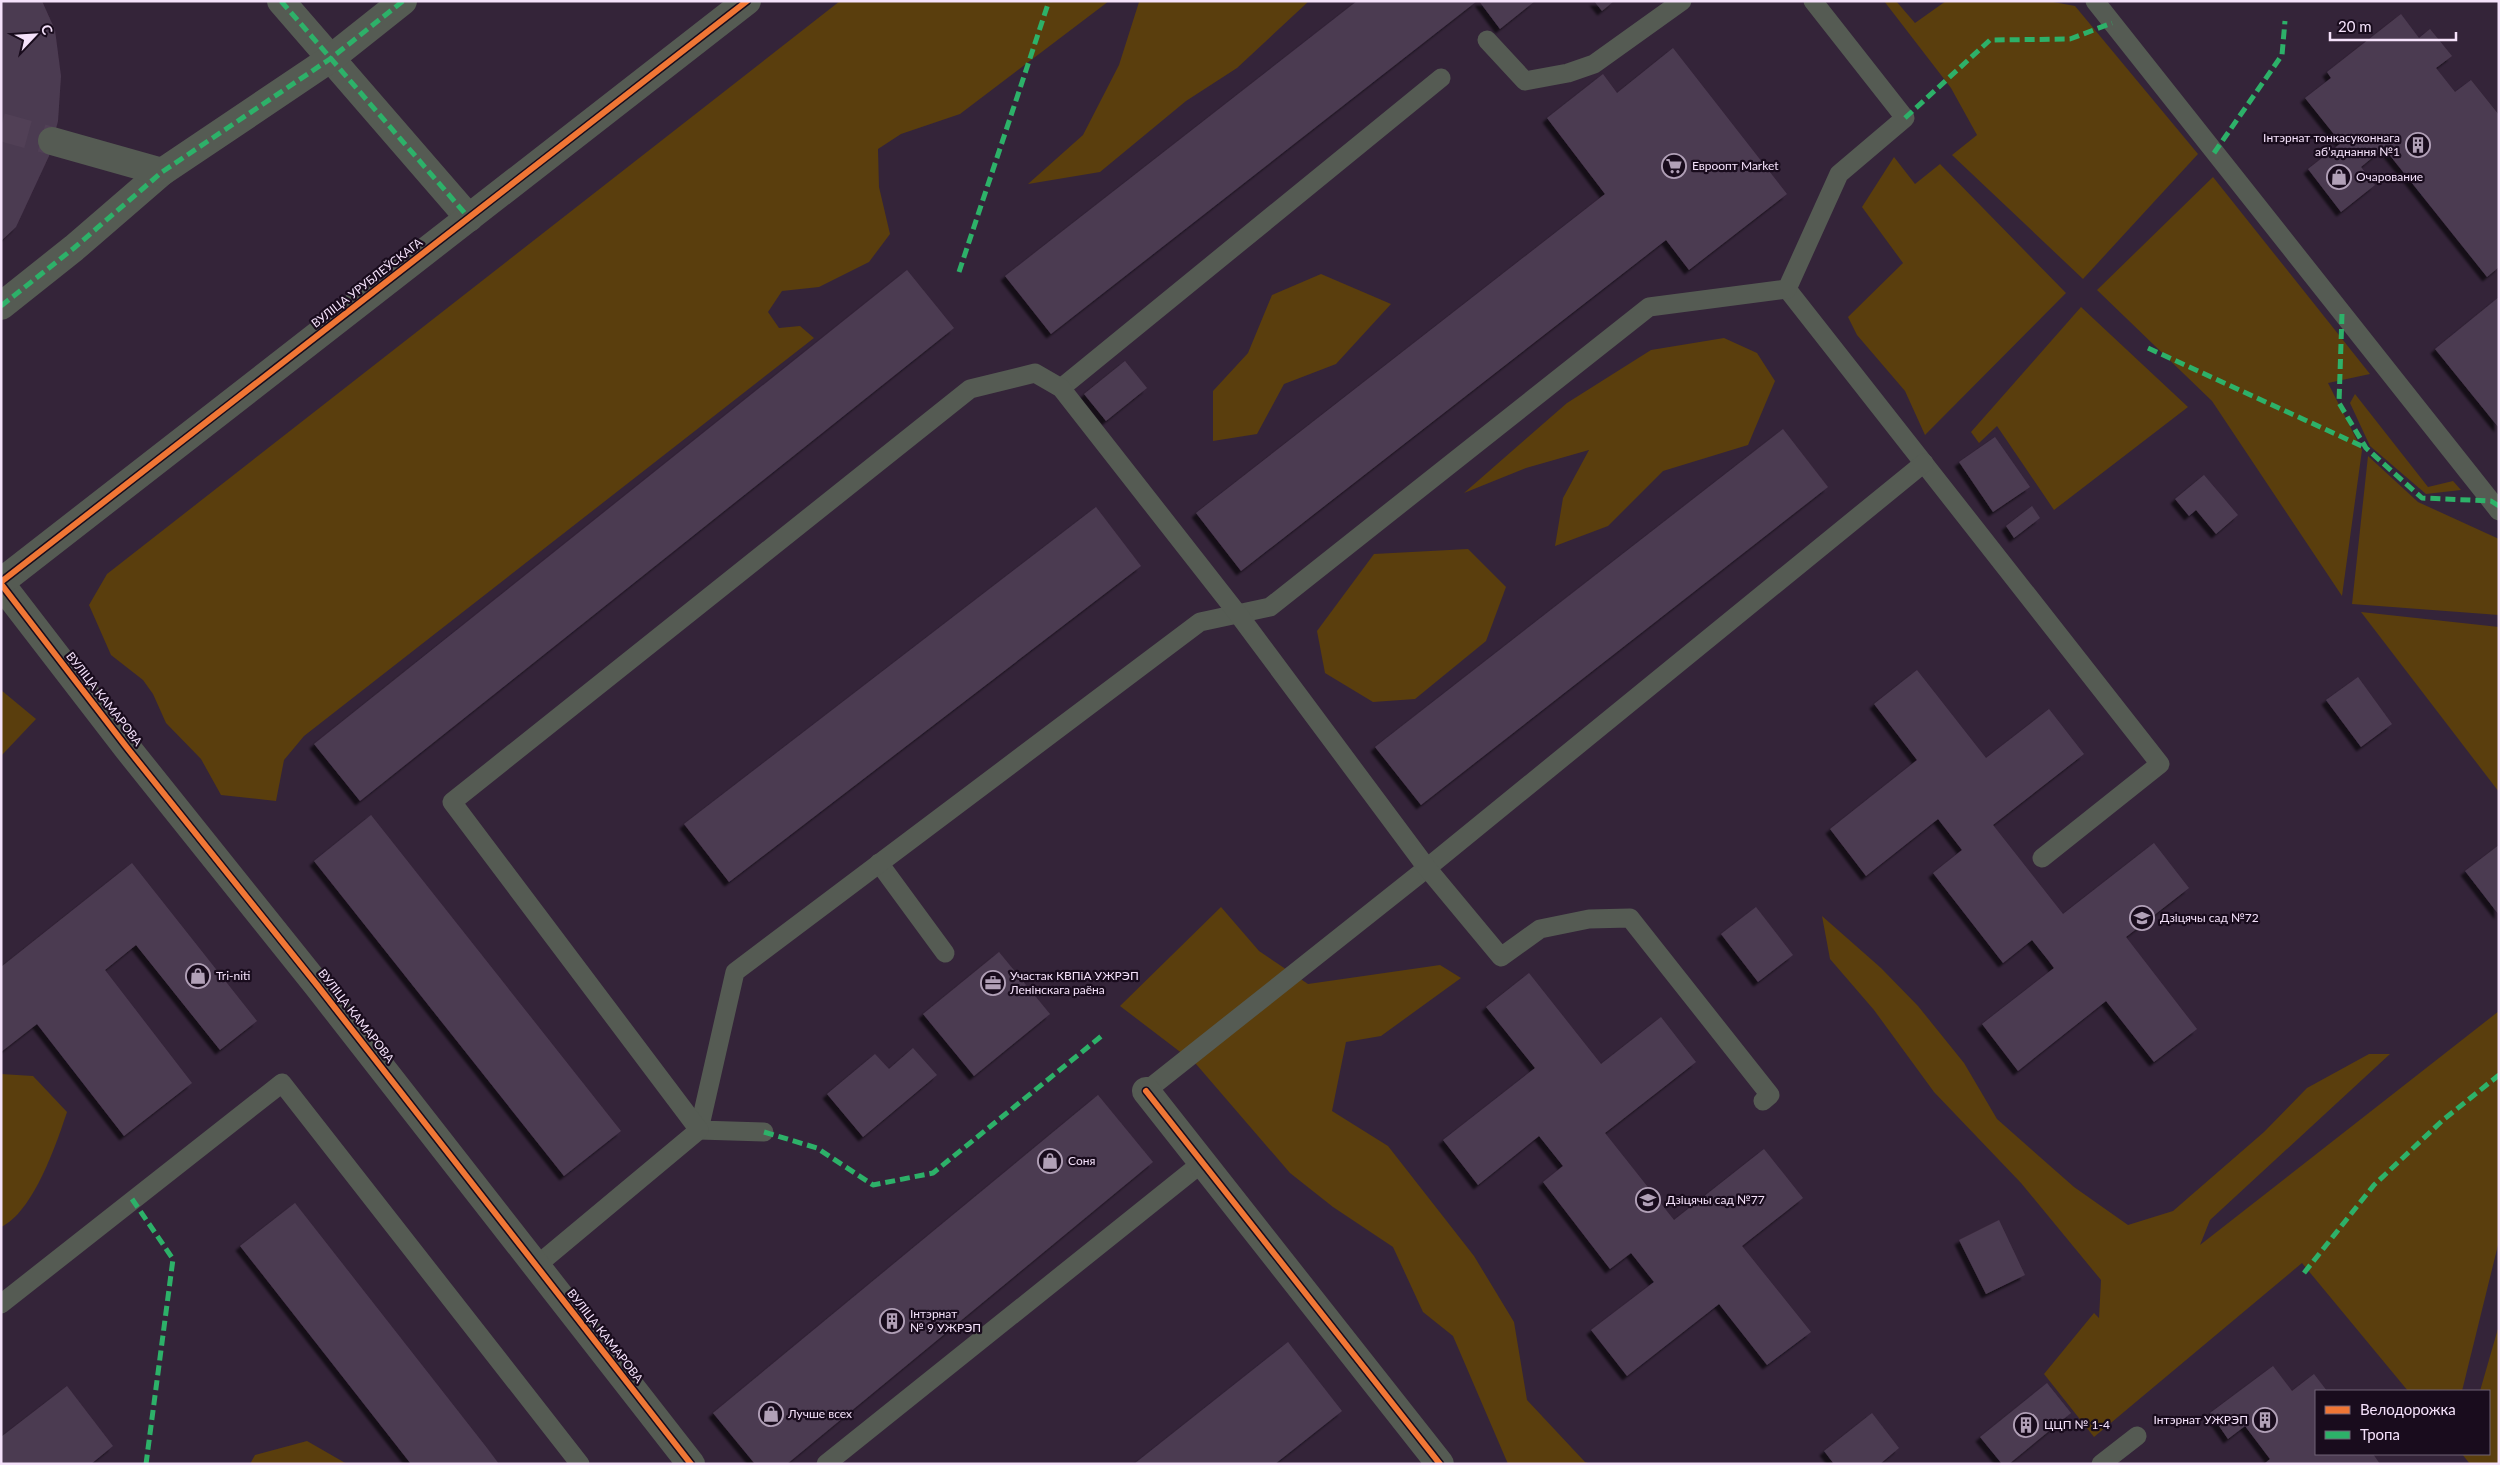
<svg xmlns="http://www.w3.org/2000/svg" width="2500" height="1465" viewBox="0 0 2500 1465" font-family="Lato,sans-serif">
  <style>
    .green { fill: #5a3e0d }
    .building { fill: #4c3b51; filter: url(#shadow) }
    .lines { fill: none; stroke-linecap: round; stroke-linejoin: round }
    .minor-tunnel { stroke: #514056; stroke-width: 28; stroke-dasharray: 28 14; stroke-linecap: butt }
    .service { stroke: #555b53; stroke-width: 19 }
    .pedestrian { stroke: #555b53; stroke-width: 28 }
    .minor { stroke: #555b53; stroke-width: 28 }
    .tertiary { stroke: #555b53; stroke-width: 28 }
    .quiet { stroke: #2db169; stroke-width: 5; stroke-dasharray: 10 5; stroke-linecap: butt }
    .cycleway-casing { stroke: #190c1d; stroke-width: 9 }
    .cycleway { stroke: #f07635; stroke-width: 6 }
    .labels { text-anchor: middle; stroke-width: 4.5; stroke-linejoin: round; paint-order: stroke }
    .poi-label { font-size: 12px; fill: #f5e2fb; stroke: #190c1d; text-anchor: start }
    .street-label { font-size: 12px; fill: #f5e2fb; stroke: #190c1d }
  </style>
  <defs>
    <filter id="shadow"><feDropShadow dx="-4.5" dy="4.5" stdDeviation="1" flood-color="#0009"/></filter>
  </defs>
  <rect width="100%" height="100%" fill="#342439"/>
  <!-- green -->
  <g class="green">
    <polygon points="840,1 1109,1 960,114 901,134 878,149 879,187 890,234 869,262 819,287 782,291 768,312 779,328 800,326 814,338 304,736 284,760 276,801 221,795 201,759 166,723 153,694 143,680 111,655 89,605 107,574"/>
    <polygon points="1142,1 1309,1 1237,68 1186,101 1100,172 1028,184 1083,135 1119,65 1139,2"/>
    <polygon points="1884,1 1896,1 1915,23 1946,1 2048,1 2075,6 2198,154 2083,279 1952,155 1977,135 1951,88"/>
    <polygon points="1894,157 1915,184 1940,164 2066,293 1925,435 1905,391 1857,335 1848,317 1903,263 1862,207"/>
    <polygon points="2213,177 2370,374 2328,383 2362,450 2342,596 2212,401 2097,290"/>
    <polygon points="1321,274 1391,304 1336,364 1284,384 1257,434 1213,441 1213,391 1248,353 1272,295"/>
    <polygon points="2081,307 2188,407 2054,510 1997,426 1979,443 1971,432"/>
    <polygon points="1724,338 1757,353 1775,381 1748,445 1663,471 1608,526 1555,546 1563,498 1589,450 1526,468 1464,493 1567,403 1651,350"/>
    <polygon points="2355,394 2428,487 2453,481 2461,490 2426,494 2370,446 2350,403"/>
    <polygon points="2368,456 2418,502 2499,539 2499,615 2352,604"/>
    <polygon points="1468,549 1506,587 1486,641 1415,699 1373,702 1325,673 1317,631 1374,554"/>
    <polygon points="2361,612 2499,627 2499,792"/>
    <polygon points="1,690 36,719 1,756"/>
    <polygon points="1221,907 1259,951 1308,984 1440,965 1461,978 1381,1036 1346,1042 1332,1111 1388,1146 1474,1256 1514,1322 1527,1400 1585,1462 1591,1464 1508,1464 1453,1336 1423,1312 1393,1247 1333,1207 1290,1173 1196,1064 1120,1006"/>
    <polygon points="1822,916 1881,968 1918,1006 1964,1063 1997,1119 2074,1187 2128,1225 2173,1211 2264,1132 2307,1088 2369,1054 2390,1054 2210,1220 2200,1245 2499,1011 2499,1241 2462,1391 2408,1391 2302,1263 2094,1437 2044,1374 2094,1313 2099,1318 2101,1280 2021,1183 1934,1092 1874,1010 1830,959"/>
    <path d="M1,1074L33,1076L67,1112C56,1145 33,1212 1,1227Z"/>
    <polygon points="2499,1325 2499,1464 2470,1464 2462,1454 2489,1454 2489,1391 2480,1391"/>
    <polygon points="307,1441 347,1464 250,1464 255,1455"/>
  </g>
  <!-- building -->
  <g class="building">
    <polygon points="1,1 42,1 55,30 61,76 58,121 49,156 16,227 1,241"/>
    <polygon points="1357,1 1477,1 1051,334 1005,276"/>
    <polygon points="1479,1 1535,1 1500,29"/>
    <polygon points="1594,1 1614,1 1602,11"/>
    <polygon points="2401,14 2419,38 2430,29 2452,56 2436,68 2455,92 2471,80 2499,115 2499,267 2487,277 2384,148 2361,167 2375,185 2341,212 2308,169 2341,143 2305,98 2331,78 2327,72"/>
    <polygon points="1673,48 1787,194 1689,270 1666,240 1241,571 1196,513 1605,194 1547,118 1603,74 1617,93"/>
    <polygon points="907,270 954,328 360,801 314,744"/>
    <polygon points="2499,297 2499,428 2435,349"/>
    <polygon points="1125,361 1147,388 1106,421 1084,394"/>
    <polygon points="1783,429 1828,487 1421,805 1375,747"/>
    <polygon points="1995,437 2030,487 1993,512 1959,462"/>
    <polygon points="2204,475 2238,515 2216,534 2196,510 2189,516 2175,499"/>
    <polygon points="2032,506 2040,518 2014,538 2006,526"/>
    <polygon points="1096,507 1141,566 729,882 684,824"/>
    <polygon points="1917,670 1986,758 2049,709 2084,754 1993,825 2063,914 2154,843 2189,888 2126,937 2197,1029 2154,1062 2106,1001 2018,1071 1982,1024 2054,968 2048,960 2032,940 2003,963 1933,873 1962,850 1938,819 1866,876 1830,829 1917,760 1874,704"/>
    <polygon points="2358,677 2392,724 2361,747 2326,700"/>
    <polygon points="371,815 621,1131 564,1176 314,861"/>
    <polygon points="2499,845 2499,915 2465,871"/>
    <polygon points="132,863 257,1021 220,1050 136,945 105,970 192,1083 124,1136 37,1024 1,1052 1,967"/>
    <polygon points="1756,907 1793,955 1758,982 1721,934"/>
    <polygon points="999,952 1050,1014 974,1076 923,1014"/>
    <polygon points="1529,973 1601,1064 1661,1017 1696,1062 1605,1133 1674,1220 1764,1149 1803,1198 1742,1246 1811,1332 1767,1365 1719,1304 1627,1376 1591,1330 1654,1282 1631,1253 1610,1269 1543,1182 1563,1166 1539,1136 1478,1185 1443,1140 1535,1068 1486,1007"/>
    <polygon points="913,1048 937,1075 863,1137 827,1094 875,1054 889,1069"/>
    <polygon points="1098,1095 1153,1162 787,1464 755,1464 713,1413"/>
    <polygon points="295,1203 487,1448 499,1464 411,1464 240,1246"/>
    <polygon points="1999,1220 2025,1275 1986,1294 1959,1240"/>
    <polygon points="1288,1342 1342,1411 1275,1464 1134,1464"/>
    <polygon points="2273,1366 2292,1391 2314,1374 2327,1391 2316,1391 2316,1454 2373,1454 2380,1464 2264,1464 2270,1459 2245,1426 2228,1439 2210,1413"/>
    <polygon points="2047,1383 2071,1413 2009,1464 2002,1464 1980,1437"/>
    <polygon points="67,1386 113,1446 91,1464 1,1464 1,1437"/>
    <polygon points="1872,1413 1899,1448 1880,1464 1834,1464 1824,1451"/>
  </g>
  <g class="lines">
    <!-- minor-tunnel -->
    <polyline class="minor-tunnel" points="1,127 52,141"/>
    <!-- service -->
    <g class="service">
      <polyline points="2095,1 2499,511"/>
      <polyline points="1487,40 1525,81 1568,73 1594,64 1682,1"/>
      <polyline points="1787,289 2160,764 2042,858"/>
      <polyline points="1061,388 1441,78"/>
      <polyline points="879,863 945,953"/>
      <polyline points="1146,1091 1427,868 1924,463"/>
      <polyline points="764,1132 699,1130 735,972 1200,622 1270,607 1649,307 1787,289 1839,174 1905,118 1813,1"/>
      <polyline points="536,1266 699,1130 452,802 970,389 1035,373 1061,388 1238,614 1427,868 1501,957 1540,929 1589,919 1630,918 1770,1095 1763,1101"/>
      <polyline points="1,1304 282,1083 580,1464"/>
      <polyline points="826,1464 1203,1162"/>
      <polyline points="2101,1464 2137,1436"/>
    </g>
    <!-- pedestrian -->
    <polyline class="pedestrian" points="1,306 74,248 162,172"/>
    <!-- minor -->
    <g class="minor">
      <polyline points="281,1 469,218"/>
      <polyline points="52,141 162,172 330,59 403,1"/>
      <polyline points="1,584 128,749 317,985 691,1464"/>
      <polyline points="1146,1091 1440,1464"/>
    </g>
    <!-- tertiary -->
    <polyline class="tertiary" points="1,582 747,1"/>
    <!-- quiet -->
    <g class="quiet">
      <polyline points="281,1 469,218"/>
      <polyline points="1905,118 1990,40 2070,39 2112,23"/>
      <polyline points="2214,153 2282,55 2285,21"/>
      <polyline points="959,272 1049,1"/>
      <polyline points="1,306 74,248 162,172 330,59 403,1"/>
      <polyline points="2342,314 2339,403 2366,448 2422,498 2491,501 2499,506"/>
      <polyline points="2148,348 2366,448"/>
      <polyline points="764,1132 817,1148 873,1185 933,1173 1104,1034"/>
      <polyline points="132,1199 173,1259 146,1464"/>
      <polyline points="2304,1273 2374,1185 2443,1120 2499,1075"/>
    </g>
    <defs>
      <g id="cycleway">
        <polyline points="1,582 747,1"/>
        <polyline points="1,584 128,749 317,985 691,1464"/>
        <polyline points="1146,1091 1440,1464"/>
      </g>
    </defs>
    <!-- cycleway casing -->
    <use href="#cycleway" class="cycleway-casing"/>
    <!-- cycleway -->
    <use href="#cycleway" class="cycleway"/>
  </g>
  <!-- icons -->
  <defs>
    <symbol id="building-ring" viewBox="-11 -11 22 22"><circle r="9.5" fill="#190c1d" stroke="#b1a0b7" stroke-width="1.5"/><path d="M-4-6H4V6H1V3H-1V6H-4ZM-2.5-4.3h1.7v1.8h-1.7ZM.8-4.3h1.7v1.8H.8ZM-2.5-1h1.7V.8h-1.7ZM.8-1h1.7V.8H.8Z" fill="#b1a0b7"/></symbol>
    <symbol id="supermarket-ring" viewBox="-11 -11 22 22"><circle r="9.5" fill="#190c1d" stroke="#b1a0b7" stroke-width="1.5"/><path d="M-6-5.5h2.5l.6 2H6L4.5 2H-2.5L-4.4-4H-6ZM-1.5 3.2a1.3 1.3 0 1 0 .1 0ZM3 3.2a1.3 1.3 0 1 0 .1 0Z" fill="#b1a0b7"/></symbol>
    <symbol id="shop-ring" viewBox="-11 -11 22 22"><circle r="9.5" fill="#190c1d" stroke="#b1a0b7" stroke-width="1.5"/><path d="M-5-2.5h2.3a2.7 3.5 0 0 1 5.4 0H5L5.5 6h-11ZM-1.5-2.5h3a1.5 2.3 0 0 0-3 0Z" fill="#b1a0b7"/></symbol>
    <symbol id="school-ring" viewBox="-11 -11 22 22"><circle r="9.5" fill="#190c1d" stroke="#b1a0b7" stroke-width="1.5"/><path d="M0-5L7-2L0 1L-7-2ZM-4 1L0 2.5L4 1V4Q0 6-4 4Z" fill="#b1a0b7"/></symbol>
    <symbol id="office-ring" viewBox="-11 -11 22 22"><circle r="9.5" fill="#190c1d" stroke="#b1a0b7" stroke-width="1.5"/><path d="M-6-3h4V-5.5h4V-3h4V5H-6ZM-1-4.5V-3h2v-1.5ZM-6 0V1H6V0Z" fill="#b1a0b7"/></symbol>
  </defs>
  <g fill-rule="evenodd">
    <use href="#building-ring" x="2404" y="131" width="28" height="28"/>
    <use href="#supermarket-ring" x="1660" y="152" width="28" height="28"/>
    <use href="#shop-ring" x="2325" y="163" width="28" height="28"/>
    <use href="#school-ring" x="2128" y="904" width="28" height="28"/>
    <use href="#shop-ring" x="184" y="962" width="28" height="28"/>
    <use href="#office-ring" x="979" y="969" width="28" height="28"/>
    <use href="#shop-ring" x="1036" y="1147" width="28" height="28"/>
    <use href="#school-ring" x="1634" y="1186" width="28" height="28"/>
    <use href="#building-ring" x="878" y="1307" width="28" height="28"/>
    <use href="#shop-ring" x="757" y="1400" width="28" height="28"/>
    <use href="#building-ring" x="2251" y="1406" width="28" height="28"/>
    <use href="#building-ring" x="2012" y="1411" width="28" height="28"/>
  </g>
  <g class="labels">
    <!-- poi labels -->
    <g class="poi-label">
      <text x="2400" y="142" text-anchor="end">Інтэрнат тонкасуконнага<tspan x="2400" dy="14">абʼяднання №1</tspan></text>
      <text x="1692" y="170">Евроопт Market</text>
      <text x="2356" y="181">Очарование</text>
      <text x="2160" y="922">Дзіцячы сад №72</text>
      <text x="216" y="980">Tri-niti</text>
      <text x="1010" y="980">Участак КВПіА УЖРЭП<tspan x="1010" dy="14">Ленінскага раёна</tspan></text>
      <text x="1068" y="1165">Соня</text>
      <text x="1666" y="1204">Дзіцячы сад №77</text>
      <text x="910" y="1318">Інтэрнат<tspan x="910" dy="14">№ 9 УЖРЭП</tspan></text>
      <text x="788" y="1418">Лучше всех</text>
      <text x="2248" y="1424" text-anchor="end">Інтэрнат УЖРЭП</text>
      <text x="2044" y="1429">ЦЦП № 1-4</text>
    </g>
    <!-- street labels -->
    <g class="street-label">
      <text transform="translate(367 283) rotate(-38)" y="4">ВУЛІЦА УРУБЛЕЎСКАГА</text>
      <text transform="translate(104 699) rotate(52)" y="4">ВУЛІЦА КАМАРОВА</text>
      <text transform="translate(356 1016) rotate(52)" y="4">ВУЛІЦА КАМАРОВА</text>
      <text transform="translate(605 1336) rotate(52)" y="4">ВУЛІЦА КАМАРОВА</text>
    </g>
  </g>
  <!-- border -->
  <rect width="2500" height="1465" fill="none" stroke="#f5e2fb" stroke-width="5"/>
  <!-- legend -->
  <rect x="2315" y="1390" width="175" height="65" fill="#190c1d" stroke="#716276"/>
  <rect x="2325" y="1406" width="25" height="8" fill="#f07635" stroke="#716276"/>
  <text x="2360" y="1415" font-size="15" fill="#f5e2fb">Велодорожка</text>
  <rect x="2325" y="1431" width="25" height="8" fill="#2db169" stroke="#716276"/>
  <text x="2360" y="1440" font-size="15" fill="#f5e2fb">Тропа</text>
  <!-- north arrow -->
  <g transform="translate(35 35) rotate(65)" stroke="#190c1d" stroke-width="4" paint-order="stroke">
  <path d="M0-4L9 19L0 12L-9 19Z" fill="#f5e2fb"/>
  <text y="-8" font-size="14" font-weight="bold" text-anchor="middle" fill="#f5e2fb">С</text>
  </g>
  <!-- scale -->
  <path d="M2330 32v8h126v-8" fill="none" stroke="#f5e2fb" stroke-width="2.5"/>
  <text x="2338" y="32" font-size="15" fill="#f5e2fb" stroke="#190c1d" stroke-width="4" paint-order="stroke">20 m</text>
</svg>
